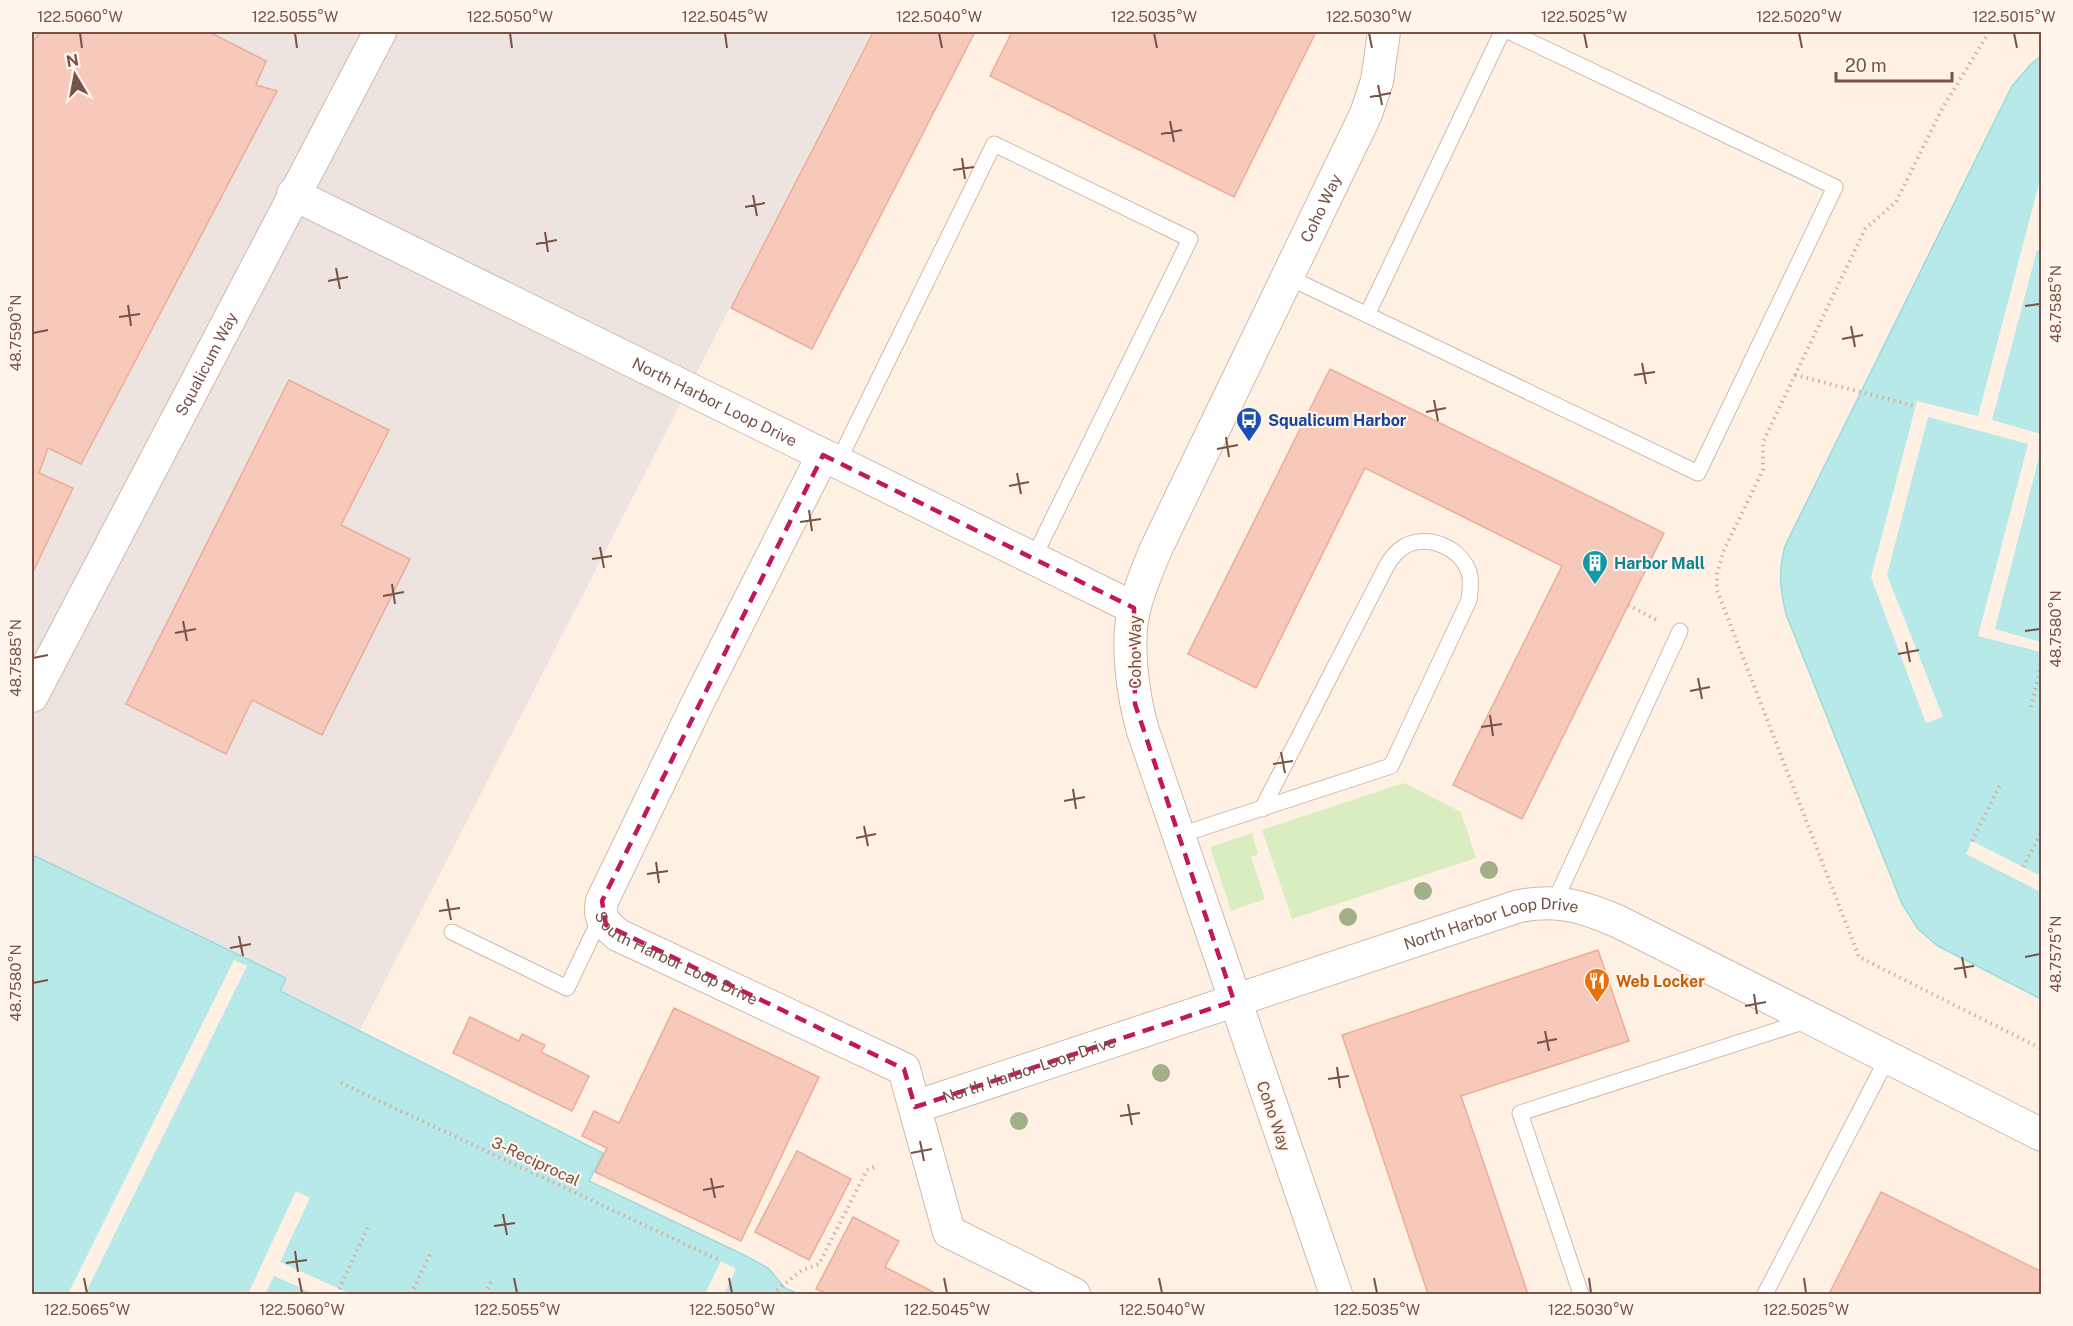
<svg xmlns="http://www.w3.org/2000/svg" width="2073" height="1326" viewBox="0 0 2073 1326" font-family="'Public Sans',sans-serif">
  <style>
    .industrial { fill: #ede4df }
    .green { fill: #d9edc1 }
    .water { fill: #b7e9e9; stroke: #9cdbdc; stroke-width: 1.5 }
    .pier { fill: #fef1e4 }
    .building { fill: #f6c9ba; stroke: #eaad99; stroke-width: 1.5 }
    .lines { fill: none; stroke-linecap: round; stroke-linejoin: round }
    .lane-casing { stroke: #d3b8ac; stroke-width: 17 }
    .street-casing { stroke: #d3b8ac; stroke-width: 34 }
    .path { stroke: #dbac9c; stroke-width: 4; stroke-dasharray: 1.5 4.5; stroke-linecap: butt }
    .lane { stroke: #fff; stroke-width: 15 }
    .street { stroke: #fff; stroke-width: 32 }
    .tree { fill: #a2b088 }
    .marked { fill: none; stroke: #c2185b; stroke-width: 4.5; stroke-dasharray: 12 8; stroke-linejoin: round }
    .ticks { fill: none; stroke: #795247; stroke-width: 2 }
    .labels { text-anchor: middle; stroke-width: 4.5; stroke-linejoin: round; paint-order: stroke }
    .street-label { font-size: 16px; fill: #795247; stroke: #fff5ec }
    .transit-label { font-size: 16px; font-weight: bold; fill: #164399; stroke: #fff5ec; text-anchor: start }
    .culture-label { font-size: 16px; font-weight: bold; fill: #0d838f; stroke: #fff5ec; text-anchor: start }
    .food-label { font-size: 16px; font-weight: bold; fill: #c56008; stroke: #fff5ec; text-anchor: start }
    .neatline { fill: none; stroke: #795247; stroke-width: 2 }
    .ticks-label { font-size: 15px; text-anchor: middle; fill: #795247 }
  </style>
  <rect width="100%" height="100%" fill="#fef1e4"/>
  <!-- industrial -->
  <polygon class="industrial" points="32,32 871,32 359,1032 280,991 286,978 35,856 32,863"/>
  <!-- green -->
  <g class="green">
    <polygon points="1404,783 1461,812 1476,858 1292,919 1262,830"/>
    <polygon points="1252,833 1258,854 1251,857 1265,899 1231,911 1210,847"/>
  </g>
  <!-- water -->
  <g class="water">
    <path d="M2041,56V999L1938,946L1918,929L1902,904L1786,614C1780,588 1778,572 1785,546L2012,86L2031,64Z"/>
    <polygon points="35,856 286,978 280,991 603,1153 589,1181 742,1254 768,1268 785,1288 799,1294 32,1294 32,863"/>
  </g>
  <!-- pier -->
  <g class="pier">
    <polygon points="2041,176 2042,232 2040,240 2041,241 2041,251 2037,250 1992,420 2041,434 2041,449 1995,629 2041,642 2041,652 1978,636 2028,444 1928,417 1887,575 1943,717 1926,723 1871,577 1917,401 1978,416"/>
    <polygon points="1972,841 2041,876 2041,892 1966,854"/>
    <polygon points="234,960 247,966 85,1294 68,1294"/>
    <polygon points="296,1191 310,1198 280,1262 351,1294 314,1294 274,1276 265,1294 248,1294"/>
    <polygon points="721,1261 736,1269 724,1294 705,1294"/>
  </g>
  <!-- building -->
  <g class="building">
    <polygon points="40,32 209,32 266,61 256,85 277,91 81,464 48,448 39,473 73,488 32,574 32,43"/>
    <polygon points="873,32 975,32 812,349 731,308"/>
    <polygon points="1012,32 1316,32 1234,197 990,76"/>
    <polygon points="1330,369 1664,533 1522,819 1453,785 1562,566 1365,468 1256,688 1188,654"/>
    <polygon points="289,380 389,430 341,525 410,559 322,735 252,700 226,754 126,704"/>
    <polygon points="1598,950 1629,1041 1461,1096 1528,1294 1428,1294 1342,1035"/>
    <polygon points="674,1008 819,1077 741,1241 595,1172 607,1148 582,1136 594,1111 619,1123"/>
    <polygon points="470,1017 519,1041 522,1034 545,1045 541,1052 589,1076 572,1111 453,1053"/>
    <polygon points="797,1151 851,1179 809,1260 755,1232"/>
    <polygon points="1881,1192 2042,1272 2042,1294 1829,1294"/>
    <polygon points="853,1217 899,1241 885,1267 937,1294 827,1294 816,1289"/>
  </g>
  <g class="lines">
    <defs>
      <g id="lane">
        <polyline points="1288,277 1698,473 1835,187 1510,32"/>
        <polyline points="1367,315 1502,32"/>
        <polyline points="838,462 994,144 1190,239 1033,559"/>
        <path d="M1177,836L1391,766L1469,600C1470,591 1472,581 1469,572C1460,547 1428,534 1405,546C1396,551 1391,558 1386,567L1262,809"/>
        <polyline points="1554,903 1680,631"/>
        <polyline points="452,932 567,988 601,917"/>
        <polyline points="1581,1294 1520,1113 1809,1020"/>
        <polyline points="1765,1294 1888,1057"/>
      </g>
      <g id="street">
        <path id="s1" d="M293,194L1134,608"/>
        <path id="s2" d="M823,455L699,700L602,901C598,918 605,924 618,935L904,1069L949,1232L1074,1294"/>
        <path id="s3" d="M32,696L380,32"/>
        <path id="s4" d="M915,1107L1519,906C1558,899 1582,906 1617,921L2042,1135"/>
        <path id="s5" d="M1336,1294L1143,731C1133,696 1125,642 1135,606C1140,587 1148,568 1156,549L1366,114L1377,81L1384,32"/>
      </g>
    </defs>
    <!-- lane casing -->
    <use href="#lane" class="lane-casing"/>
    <!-- street casing -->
    <use href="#street" class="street-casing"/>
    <!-- path -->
    <g class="path">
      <polyline points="1989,32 1942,109 1896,202 1865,229 1763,442 1763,470 1723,552 1717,574 1717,590 1859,957 2042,1049"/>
      <polyline points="1795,375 1915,406"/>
      <polyline points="1628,605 1657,620"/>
      <polyline points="2031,707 2042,662"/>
      <polyline points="1972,841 2001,783"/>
      <polyline points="2023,867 2042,831"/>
      <polyline points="341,1083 721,1261"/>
      <polyline points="339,1289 369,1225"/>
      <polyline points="411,1294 430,1254"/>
      <polyline points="485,1294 491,1282"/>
      <polyline points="772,1294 802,1270 819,1264 867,1170 877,1166"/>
    </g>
    <!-- lane -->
    <use href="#lane" class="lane"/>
    <!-- street -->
    <use href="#street" class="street"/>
  </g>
  <!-- trees -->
  <g class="tree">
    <circle cx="1489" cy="870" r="9"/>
    <circle cx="1423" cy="891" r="9"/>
    <circle cx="1348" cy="917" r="9"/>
    <circle cx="1161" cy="1073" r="9"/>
    <circle cx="1019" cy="1121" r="9"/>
  </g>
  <!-- marked area -->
  <path class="marked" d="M823,455L1134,608L1135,704L1234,1001L915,1107L904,1069L606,925L602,901Z"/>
  <!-- ticks -->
  <path class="ticks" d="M80,33L82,48M295,33L297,48M510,33L512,48M725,33L727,48M939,33L942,48M1154,33L1157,48M1369,33L1372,48M1584,33L1587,48M1799,33L1802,48M2014,33L2017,48M1378,85L1382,105M1370,97L1391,93M1170,121L1174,142M1161,134L1182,130M962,158L965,179M953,170L974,167M753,195L757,216M745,207L765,203M545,232L548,252M536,244L557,240M336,268L340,289M328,281L348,277M128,305L131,326M2025,306L2040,304M119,317L140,314M1851,326L1855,347M33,333L48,330M1842,339L1863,335M1642,363L1646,384M1634,375L1655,372M1434,400L1438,421M1426,412L1446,408M1226,437L1229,457M1217,449L1238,445M1017,473L1021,494M1009,486L1029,482M809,510L812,531M800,522L821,519M600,547L604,568M592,559L612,556M392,584L395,604M383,596L404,592M183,621L187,641M2025,631L2040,629M175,633L196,629M1906,642L1910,662M1898,654L1919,650M33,658L48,655M1698,678L1702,699M1690,691L1710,687M1490,715L1493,736M1481,727L1502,724M1281,752L1285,773M1273,764L1293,761M1073,789L1076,809M1064,801L1085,797M864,826L868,846M856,838L876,834M656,862L659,883M647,874L668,871M447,899L451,920M439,911L460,908M239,936L243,956M230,948L251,944M1962,957L1966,978M2025,957L2040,954M1954,969L1974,966M33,983L48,980M1754,994L1757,1014M1745,1006L1766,1002M1545,1031L1549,1051M1537,1043L1557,1039M1337,1067L1340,1088M1328,1079L1349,1076M1128,1104L1132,1125M1120,1116L1140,1113M920,1141L924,1161M911,1153L932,1149M711,1178L715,1198M703,1190L724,1186M503,1214L507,1235M494,1226L515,1223M295,1251L298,1272M286,1263L307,1260M84,1278L87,1293M299,1278L302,1293M514,1278L517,1293M729,1278L732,1293M944,1278L947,1293M1159,1278L1162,1293M1374,1278L1377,1293M1589,1278L1591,1293M1804,1278L1806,1293"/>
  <!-- icons -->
  <defs>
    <symbol id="bus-pin" viewBox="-11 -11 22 30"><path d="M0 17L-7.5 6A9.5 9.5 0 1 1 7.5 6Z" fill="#1a4fb4" stroke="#fff5ec"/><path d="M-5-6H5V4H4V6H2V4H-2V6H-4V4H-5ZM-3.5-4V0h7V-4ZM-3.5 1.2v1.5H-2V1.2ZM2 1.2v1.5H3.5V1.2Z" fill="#fff"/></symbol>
    <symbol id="building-pin" viewBox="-11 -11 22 30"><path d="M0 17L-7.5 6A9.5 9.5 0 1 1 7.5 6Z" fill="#0f9aa8" stroke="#fff5ec"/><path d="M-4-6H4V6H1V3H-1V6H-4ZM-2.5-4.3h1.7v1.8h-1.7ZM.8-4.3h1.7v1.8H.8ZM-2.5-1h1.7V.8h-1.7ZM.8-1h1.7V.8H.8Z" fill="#fff"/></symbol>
    <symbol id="restaurant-pin" viewBox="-11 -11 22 30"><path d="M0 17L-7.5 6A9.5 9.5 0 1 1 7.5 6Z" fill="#e8710a" stroke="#fff5ec"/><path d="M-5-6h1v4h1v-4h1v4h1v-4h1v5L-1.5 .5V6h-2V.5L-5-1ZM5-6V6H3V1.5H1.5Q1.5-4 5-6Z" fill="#fff"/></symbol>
  </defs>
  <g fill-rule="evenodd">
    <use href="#bus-pin" x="1234" y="405" width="30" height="40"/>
    <use href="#building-pin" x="1580" y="548" width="30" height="40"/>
    <use href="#restaurant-pin" x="1582" y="966" width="30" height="40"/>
  </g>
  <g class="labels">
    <!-- street labels -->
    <g class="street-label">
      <text dy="6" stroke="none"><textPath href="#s5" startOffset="1161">Coho Way</textPath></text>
      <text dy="6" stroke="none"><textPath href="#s3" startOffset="375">Squalicum Way</textPath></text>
      <text dy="6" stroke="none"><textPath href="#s1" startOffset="470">North Harbor Loop Drive</textPath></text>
      <text transform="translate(1135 652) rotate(-90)" y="6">Coho Way</text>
      <text dy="6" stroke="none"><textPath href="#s4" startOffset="606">North Harbor Loop Drive</textPath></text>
      <text dy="6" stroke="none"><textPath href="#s2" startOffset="600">South Harbor Loop Drive</textPath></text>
      <text dy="6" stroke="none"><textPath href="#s4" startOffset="120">North Harbor Loop Drive</textPath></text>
      <text transform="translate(1274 1116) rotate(71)" y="6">Coho Way</text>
      <text transform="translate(536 1161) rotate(25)" y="6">3-Reciprocal</text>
    </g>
    <!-- transit labels -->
    <g class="transit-label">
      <text x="1268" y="426">Squalicum Harbor</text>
    </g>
    <!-- culture labels -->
    <g class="culture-label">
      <text x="1614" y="569">Harbor Mall</text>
    </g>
    <!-- food labels -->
    <g class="food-label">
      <text x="1616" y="987">Web Locker</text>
    </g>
  </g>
  <!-- border -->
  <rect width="2073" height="1326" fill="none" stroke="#fff5ec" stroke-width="66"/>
  <!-- north arrow -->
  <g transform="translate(75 75) rotate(350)" stroke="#fff5ec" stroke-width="4.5" paint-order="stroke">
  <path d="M0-4.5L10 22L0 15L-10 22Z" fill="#795247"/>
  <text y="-9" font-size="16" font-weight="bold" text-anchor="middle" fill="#795247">N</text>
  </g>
  <!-- scale -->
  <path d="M1836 72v9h116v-9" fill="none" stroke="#795247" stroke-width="3"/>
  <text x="1845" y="72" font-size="18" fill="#795247" stroke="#fff5ec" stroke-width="4.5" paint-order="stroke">20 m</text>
  <rect x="33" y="33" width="2007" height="1260" class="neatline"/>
  <g class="ticks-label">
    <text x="80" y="22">122.5060°W</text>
    <text x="295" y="22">122.5055°W</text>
    <text x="510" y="22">122.5050°W</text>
    <text x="725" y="22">122.5045°W</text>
    <text x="939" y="22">122.5040°W</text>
    <text x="1154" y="22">122.5035°W</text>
    <text x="1369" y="22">122.5030°W</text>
    <text x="1584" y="22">122.5025°W</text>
    <text x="1799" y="22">122.5020°W</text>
    <text x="2014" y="22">122.5015°W</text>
    <text transform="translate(2056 304) rotate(-90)" y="5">48.7585°N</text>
    <text transform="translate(16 333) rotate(-90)" y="5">48.7590°N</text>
    <text transform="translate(2056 629) rotate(-90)" y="5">48.7580°N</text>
    <text transform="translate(16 658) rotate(-90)" y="5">48.7585°N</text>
    <text transform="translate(2056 954) rotate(-90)" y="5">48.7575°N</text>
    <text transform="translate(16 983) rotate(-90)" y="5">48.7580°N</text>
    <text x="87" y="1315">122.5065°W</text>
    <text x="302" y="1315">122.5060°W</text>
    <text x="517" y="1315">122.5055°W</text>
    <text x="732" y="1315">122.5050°W</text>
    <text x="947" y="1315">122.5045°W</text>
    <text x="1162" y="1315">122.5040°W</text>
    <text x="1377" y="1315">122.5035°W</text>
    <text x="1591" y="1315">122.5030°W</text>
    <text x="1806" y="1315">122.5025°W</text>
  </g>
</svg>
